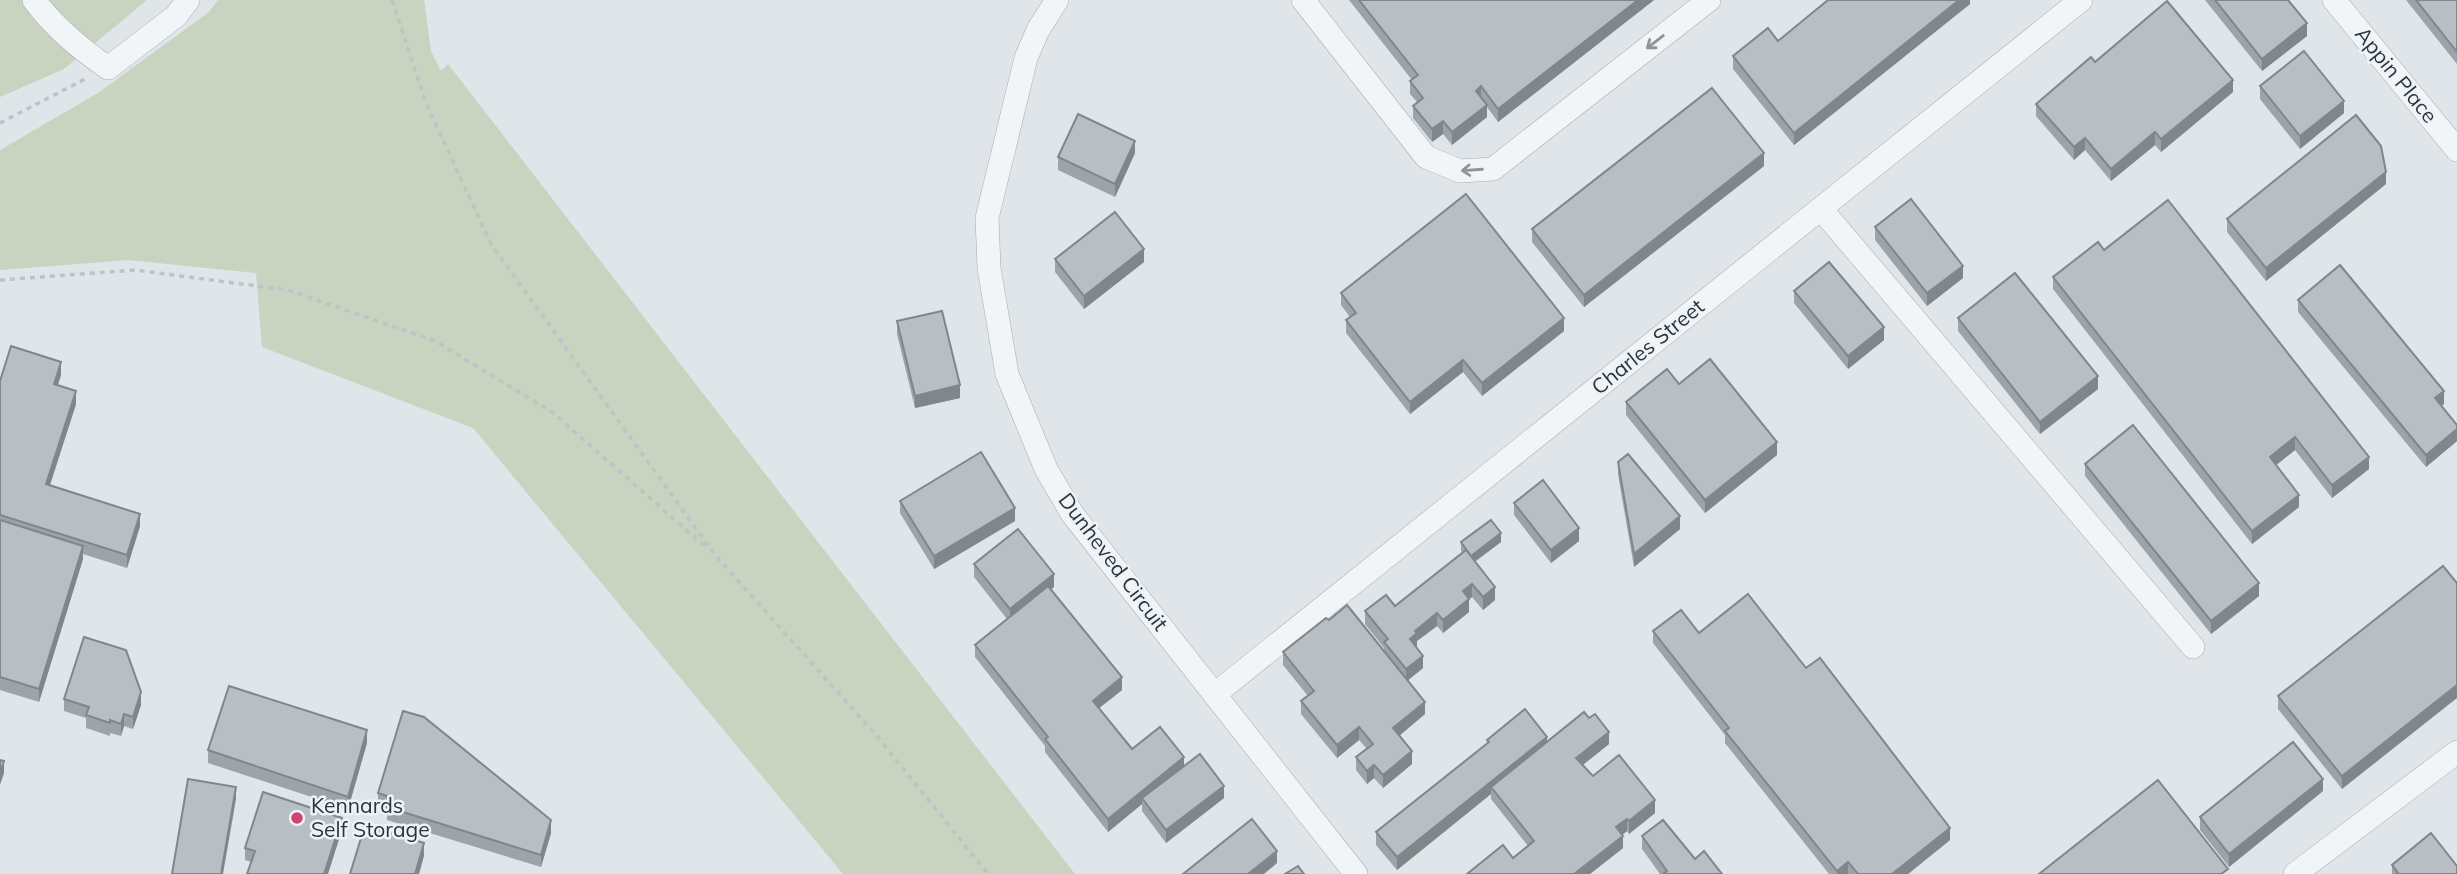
<svg xmlns="http://www.w3.org/2000/svg" width="2457" height="874" viewBox="0 0 2457 874" font-family="Mulish,sans-serif">
  <style>
    .green { fill: #c8d3c0 }
    .lines { fill: none; stroke-linecap: round; stroke-linejoin: round }
    .minor-casing { stroke: #a4adb3; stroke-width: 24 }
    .path { stroke: #bdc3c7; stroke-width: 3.5; stroke-dasharray: 5 5; stroke-linecap: butt }
    .minor { stroke: #f2f5f7; stroke-width: 23 }
    .wall { fill: #9da4a9 }
    .shaded-wall { fill: #80868a }
    .building { fill: #b7bfc5; stroke: #80868a; stroke-width: 2 }
    .oneway { stroke: #8d959c }
    .poi-dot { fill: #ce4471; stroke: #eff3f6; stroke-width: 2.5 }
    .labels { text-anchor: middle; stroke-width: 5; stroke-linejoin: round; paint-order: stroke }
    .street-label { font-size: 21px; fill: #283540; stroke: #eff3f6 }
    .poi-label { font-size: 21px; fill: #283540; stroke: #eff3f6; text-anchor: start }
  </style>
  <rect width="100%" height="100%" fill="#dfe5e9"/>
  <!-- green -->
  <g class="green">
    <polygon points="0,0 147,0 64,69 0,97"/>
    <polygon points="218,0 424,0 431,51 441,71 448,64 1075,874 843,874 473,428 262,347 256,273 128,260 0,270 0,150 98,93 209,12"/>
  </g>
  <g class="lines">
    <defs>
      <g id="minor">
        <path d="M34,0C55,28 79,48 108,68L176,16L188,0"/>
        <polyline points="1057,0 1038,30 1026,58 987,218 989,268 1007,374 1046,469 1073,515 1356,874"/>
        <polyline points="1303,0 1426,157 1460,171 1493,169 1709,0"/>
        <polyline points="2334,0 2457,150"/>
        <polyline points="1821,209 2193,647"/>
        <polyline points="1215,694 2081,0"/>
        <polyline points="2295,874 2457,752"/>
      </g>
    </defs>
    <!-- minor casing -->
    <use href="#minor" class="minor-casing"/>
    <!-- path -->
    <g class="path">
      <polyline points="392,0 426,103 491,244 715,555 876,735 988,874"/>
      <polyline points="0,123 85,79"/>
      <polyline points="0,280 135,270 288,290 435,341 552,412 708,549"/>
    </g>
    <!-- minor -->
    <use href="#minor" class="minor"/>
  </g>
  <!-- wall -->
  <g class="wall">
    <polygon points="1349,0 1654,0 1498,122 1487,107 1487,117 1452,145 1443,134 1432,142 1413,118 1413,106 1417,102 1410,94 1410,81 1412,80"/>
    <polygon points="1970,0 1970,4 1794,145 1733,69 1733,56 1778,41"/>
    <polygon points="2205,0 2288,0 2307,36 2262,71"/>
    <polygon points="2406,0 2457,0 2457,64"/>
    <polygon points="2095,62 2233,92 2161,152 2155,145 2111,181 2085,150 2074,160 2036,116 2036,104"/>
    <polygon points="2260,86 2344,113 2300,149 2260,99"/>
    <polygon points="1135,153 1115,197 1058,170 1058,157"/>
    <polygon points="1764,166 1584,307 1532,242 1532,229"/>
    <polygon points="2386,184 2266,281 2227,232 2227,219"/>
    <polygon points="1875,227 1963,278 1927,306 1875,240"/>
    <polygon points="2104,250 2369,469 2332,498 2295,450 2276,465 2299,507 2252,544 2053,289 2053,277"/>
    <polygon points="1055,259 1144,262 1084,309 1055,272"/>
    <polygon points="1794,291 1884,340 1848,369 1794,303"/>
    <polygon points="1341,293 1564,331 1482,396 1463,372 1410,414 1346,333 1346,320 1350,317 1341,305"/>
    <polygon points="2298,300 2444,404 2441,406 2457,425 2457,441 2426,467 2298,312"/>
    <polygon points="1958,318 2098,389 2040,434 1958,331"/>
    <polygon points="897,321 960,398 915,408 897,334"/>
    <polygon points="61,375 58,385 76,404 50,485 140,526 127,568 83,554 83,559 39,702 0,690 0,381"/>
    <polygon points="1679,384 1777,455 1705,513 1626,415 1626,402"/>
    <polygon points="1618,462 1680,529 1634,567 1618,475"/>
    <polygon points="2085,464 2259,596 2211,634 2085,476"/>
    <polygon points="900,501 1015,521 934,569 900,513"/>
    <polygon points="1514,503 1579,541 1551,563 1514,515"/>
    <polygon points="1461,542 1501,542 1475,562 1495,600 1483,610 1472,597 1469,599 1469,612 1443,633 1437,626 1417,641 1417,646 1416,647 1423,668 1408,680 1425,714 1399,736 1412,764 1383,788 1374,778 1367,784 1356,770 1356,757 1367,749 1359,740 1337,758 1301,714 1301,701 1308,696 1283,665 1283,652 1329,620 1384,651 1384,648 1365,624 1365,611 1395,606 1463,553 1461,551"/>
    <polygon points="974,564 1054,587 1051,589 1122,690 1099,708 1132,749 1184,766 1224,798 1166,843 1142,811 1142,804 1108,832 1045,752 1045,746 975,657 975,645 1007,619 974,577"/>
    <polygon points="2457,583 2342,789 2278,709 2278,696"/>
    <polygon points="1653,631 1699,633 1806,668 1950,840 1908,874 1829,874 1725,743 1725,735 1653,643"/>
    <polygon points="64,699 141,705 133,729 124,726 121,736 110,733 110,736 86,728 86,718 64,711"/>
    <polygon points="1487,740 1609,744 1583,765 1593,776 1655,813 1629,834 1627,831 1622,835 1623,848 1590,874 1467,874 1513,858 1528,846 1491,799 1491,794 1397,870 1376,845 1376,832 1487,744"/>
    <polygon points="367,743 348,809 208,763 208,750"/>
    <polygon points="2323,791 2229,867 2200,830 2200,817"/>
    <polygon points="378,793 551,833 541,867 387,820 387,809 378,806"/>
    <polygon points="342,830 251,862 245,860 245,848"/>
    <polygon points="1642,836 1695,859 1722,874 1660,874 1642,849"/>
    <polygon points="2392,865 2457,874 2392,874"/>
  </g>
  <!-- shaded-wall -->
  <g class="shaded-wall">
    <polygon points="1638,0 1654,0 1498,122 1498,109"/>
    <polygon points="1959,0 1970,0 1970,4 1794,145 1794,133"/>
    <polygon points="2307,23 2307,36 2262,71 2262,59"/>
    <polygon points="2233,80 2233,92 2161,152 2161,139"/>
    <polygon points="1481,86 1481,99 1476,91"/>
    <polygon points="2344,101 2344,113 2300,149 2300,136"/>
    <polygon points="1487,105 1487,117 1452,145 1452,132"/>
    <polygon points="1443,121 1443,134 1432,142 1432,129"/>
    <polygon points="2155,132 2155,145 2111,181 2111,169"/>
    <polygon points="2085,138 2085,150 2074,160 2074,147"/>
    <polygon points="1135,141 1135,153 1115,197 1115,184"/>
    <polygon points="1764,153 1764,166 1584,307 1584,295"/>
    <polygon points="2386,172 2386,184 2266,281 2266,268"/>
    <polygon points="1144,249 1144,262 1084,309 1084,296"/>
    <polygon points="1963,266 1963,278 1927,306 1927,293"/>
    <polygon points="1564,318 1564,331 1482,396 1482,383"/>
    <polygon points="1884,327 1884,340 1848,369 1848,356"/>
    <polygon points="1463,360 1463,372 1410,414 1410,402"/>
    <polygon points="61,362 61,375 54,397 54,384"/>
    <polygon points="2098,376 2098,389 2040,434 2040,422"/>
    <polygon points="960,385 960,398 915,408 915,396"/>
    <polygon points="76,391 76,404 46,497 46,484"/>
    <polygon points="2444,391 2444,404 2435,411 2435,398"/>
    <polygon points="2457,429 2457,441 2426,467 2426,455"/>
    <polygon points="2295,437 2295,450 2270,470 2270,457"/>
    <polygon points="1777,442 1777,455 1705,513 1705,500"/>
    <polygon points="2369,457 2369,469 2332,498 2332,485"/>
    <polygon points="2299,495 2299,507 2252,544 2252,531"/>
    <polygon points="1015,508 1015,521 934,569 934,556"/>
    <polygon points="140,514 140,526 127,568 127,555"/>
    <polygon points="1680,516 1680,529 1634,567 1634,554"/>
    <polygon points="1579,528 1579,541 1551,563 1551,550"/>
    <polygon points="1501,533 1501,542 1471,564 1471,556"/>
    <polygon points="83,546 83,559 39,702 39,689"/>
    <polygon points="1054,574 1054,587 1010,622 1010,609"/>
    <polygon points="2259,583 2259,596 2211,634 2211,621"/>
    <polygon points="1472,584 1472,597 1463,604 1463,591"/>
    <polygon points="1495,587 1495,600 1483,610 1483,597"/>
    <polygon points="1469,599 1469,612 1443,633 1443,620"/>
    <polygon points="1437,613 1437,626 1417,641 1417,646 1410,652 1410,639 1415,631"/>
    <polygon points="1423,656 1423,668 1406,682 1406,669"/>
    <polygon points="1122,677 1122,690 1093,713 1093,701"/>
    <polygon points="2457,685 2457,698 2342,789 2342,776"/>
    <polygon points="141,692 141,705 133,729 133,717"/>
    <polygon points="1425,702 1425,714 1393,741 1393,728"/>
    <polygon points="124,714 124,726 121,736 121,724"/>
    <polygon points="1359,727 1359,740 1337,758 1337,745"/>
    <polygon points="367,730 367,743 348,809 348,797"/>
    <polygon points="1609,732 1609,744 1576,770 1576,758"/>
    <polygon points="1547,737 1547,750 1491,787 1491,794 1397,870 1397,857"/>
    <polygon points="1412,751 1412,764 1383,788 1383,775"/>
    <polygon points="1184,757 1184,769 1142,798 1142,804 1108,832 1108,819"/>
    <polygon points="4,761 4,773 0,785 0,773"/>
    <polygon points="1374,765 1374,778 1367,784 1367,771"/>
    <polygon points="2323,779 2323,791 2229,867 2229,854"/>
    <polygon points="1224,786 1224,798 1166,843 1166,830"/>
    <polygon points="236,787 236,799 223,874 221,874"/>
    <polygon points="1655,800 1655,813 1629,834 1629,821"/>
    <polygon points="342,818 342,830 328,874 324,874"/>
    <polygon points="1627,819 1627,831 1616,840 1616,827"/>
    <polygon points="551,820 551,833 541,867 541,855"/>
    <polygon points="1950,828 1950,840 1908,874 1892,874"/>
    <polygon points="1623,836 1623,848 1590,874 1574,874"/>
    <polygon points="424,843 424,856 419,874 415,874"/>
    <polygon points="1277,851 1277,863 1264,874 1248,874"/>
    <polygon points="1848,862 1848,874 1837,874 1837,871"/>
  </g>
  <!-- building -->
  <g class="building">
    <polygon points="1359,0 1638,0 1498,109 1481,86 1476,91 1487,105 1452,132 1443,121 1432,129 1413,106 1423,98 1410,81 1418,75"/>
    <polygon points="1828,0 1959,0 1794,133 1733,56 1768,28 1778,41"/>
    <polygon points="2215,0 2288,0 2307,23 2262,59"/>
    <polygon points="2416,0 2457,0 2457,52"/>
    <polygon points="2167,1 2233,80 2161,139 2155,132 2111,169 2085,138 2074,147 2036,104 2091,57 2095,62"/>
    <polygon points="2304,51 2344,101 2300,136 2260,86"/>
    <polygon points="1712,88 1764,153 1584,295 1532,229"/>
    <polygon points="1078,114 1135,141 1115,184 1058,157"/>
    <polygon points="2356,115 2381,146 2386,172 2266,268 2227,219"/>
    <polygon points="1466,194 1564,318 1482,383 1463,360 1410,402 1346,320 1356,313 1341,293"/>
    <polygon points="1911,199 1963,266 1927,293 1875,227"/>
    <polygon points="2168,200 2369,457 2332,485 2295,437 2270,457 2299,495 2252,531 2053,277 2098,242 2104,250"/>
    <polygon points="1115,212 1144,249 1084,296 1055,259"/>
    <polygon points="1829,262 1884,327 1848,356 1794,291"/>
    <polygon points="2340,265 2444,391 2435,398 2457,425 2457,429 2426,455 2298,300"/>
    <polygon points="2015,273 2098,376 2040,422 1958,318"/>
    <polygon points="942,311 960,385 915,396 897,321"/>
    <polygon points="11,346 61,362 54,384 76,391 46,484 140,514 127,555 0,515 0,381"/>
    <polygon points="1710,359 1777,442 1705,500 1626,402 1667,369 1679,384"/>
    <polygon points="2133,425 2259,583 2211,621 2085,464"/>
    <polygon points="981,452 1015,508 934,556 900,501"/>
    <polygon points="1628,454 1680,516 1634,554 1618,462"/>
    <polygon points="1543,480 1579,528 1551,550 1514,503"/>
    <polygon points="0,520 83,546 39,689 0,677"/>
    <polygon points="1491,520 1501,533 1471,556 1461,542"/>
    <polygon points="1018,529 1054,574 1010,609 974,564"/>
    <polygon points="1466,550 1495,587 1483,597 1472,584 1463,591 1469,599 1443,620 1437,613 1415,631 1417,633 1410,639 1423,656 1406,669 1384,642 1388,639 1365,611 1386,595 1395,606"/>
    <polygon points="2443,566 2457,583 2457,685 2342,776 2278,696"/>
    <polygon points="1048,586 1122,677 1093,701 1132,749 1160,727 1184,757 1108,819 1045,739 1048,737 975,645"/>
    <polygon points="1748,594 1806,668 1820,658 1950,828 1892,874 1858,874 1848,862 1837,871 1725,731 1729,728 1653,631 1681,610 1699,633"/>
    <polygon points="1347,605 1425,702 1393,728 1412,751 1383,775 1374,765 1367,771 1356,757 1373,744 1359,727 1337,745 1301,701 1314,691 1283,652 1326,618 1329,620"/>
    <polygon points="84,637 126,650 141,692 133,717 124,714 121,724 110,720 110,723 86,715 89,707 64,699"/>
    <polygon points="229,686 367,730 348,797 208,750"/>
    <polygon points="1525,709 1547,737 1397,857 1376,832 1489,742 1487,740"/>
    <polygon points="403,711 424,717 551,820 541,855 387,807 390,797 378,793"/>
    <polygon points="1584,712 1589,718 1595,714 1609,732 1576,758 1593,776 1619,755 1655,800 1629,821 1627,819 1616,827 1623,836 1574,874 1467,874 1503,845 1513,858 1534,841 1491,787"/>
    <polygon points="2293,742 2323,779 2229,854 2200,817"/>
    <polygon points="1200,754 1224,786 1166,830 1142,798"/>
    <polygon points="0,760 4,761 0,773"/>
    <polygon points="188,779 236,787 221,874 172,874"/>
    <polygon points="2158,780 2228,869 2221,874 2039,874"/>
    <polygon points="263,792 342,818 324,874 247,874 255,851 245,848"/>
    <polygon points="1252,819 1277,851 1248,874 1183,874"/>
    <polygon points="1663,820 1695,859 1704,851 1722,874 1663,874 1667,871 1642,836"/>
    <polygon points="365,825 424,843 415,874 350,874"/>
    <polygon points="2431,833 2457,866 2457,874 2396,874 2398,873 2392,865"/>
    <polygon points="1298,866 1304,874 1285,874"/>
  </g>
  <!-- one-way arrows -->
  <defs><path id="oneway-shaft" d="M-6 0H5M1.5-3L5.5 0L1.5 3" fill="none" stroke-width="1.6" stroke-linecap="round" stroke-linejoin="round" transform="scale(1.75)"/></defs>
  <g class="oneway">
    <use href="#oneway-shaft" transform="translate(1655 42) rotate(142)"/>
    <use href="#oneway-shaft" transform="translate(1472 170) rotate(176)"/>
  </g>
  <!-- markers -->
  <circle class="poi-dot" cx="297" cy="818" r="7"/>
  <g class="labels">
    <!-- street labels -->
    <g class="street-label">
      <text transform="translate(2396 75) rotate(51)" y="7">Appin Place</text>
      <text transform="translate(1648 347) rotate(-39)" y="7">Charles Street</text>
      <text transform="translate(1113 562) rotate(53)" y="7">Dunheved Circuit</text>
    </g>
    <!-- poi labels -->
    <g class="poi-label">
      <text x="311" y="813">Kennards<tspan x="311" dy="24">Self Storage</tspan></text>
    </g>
  </g>
</svg>
